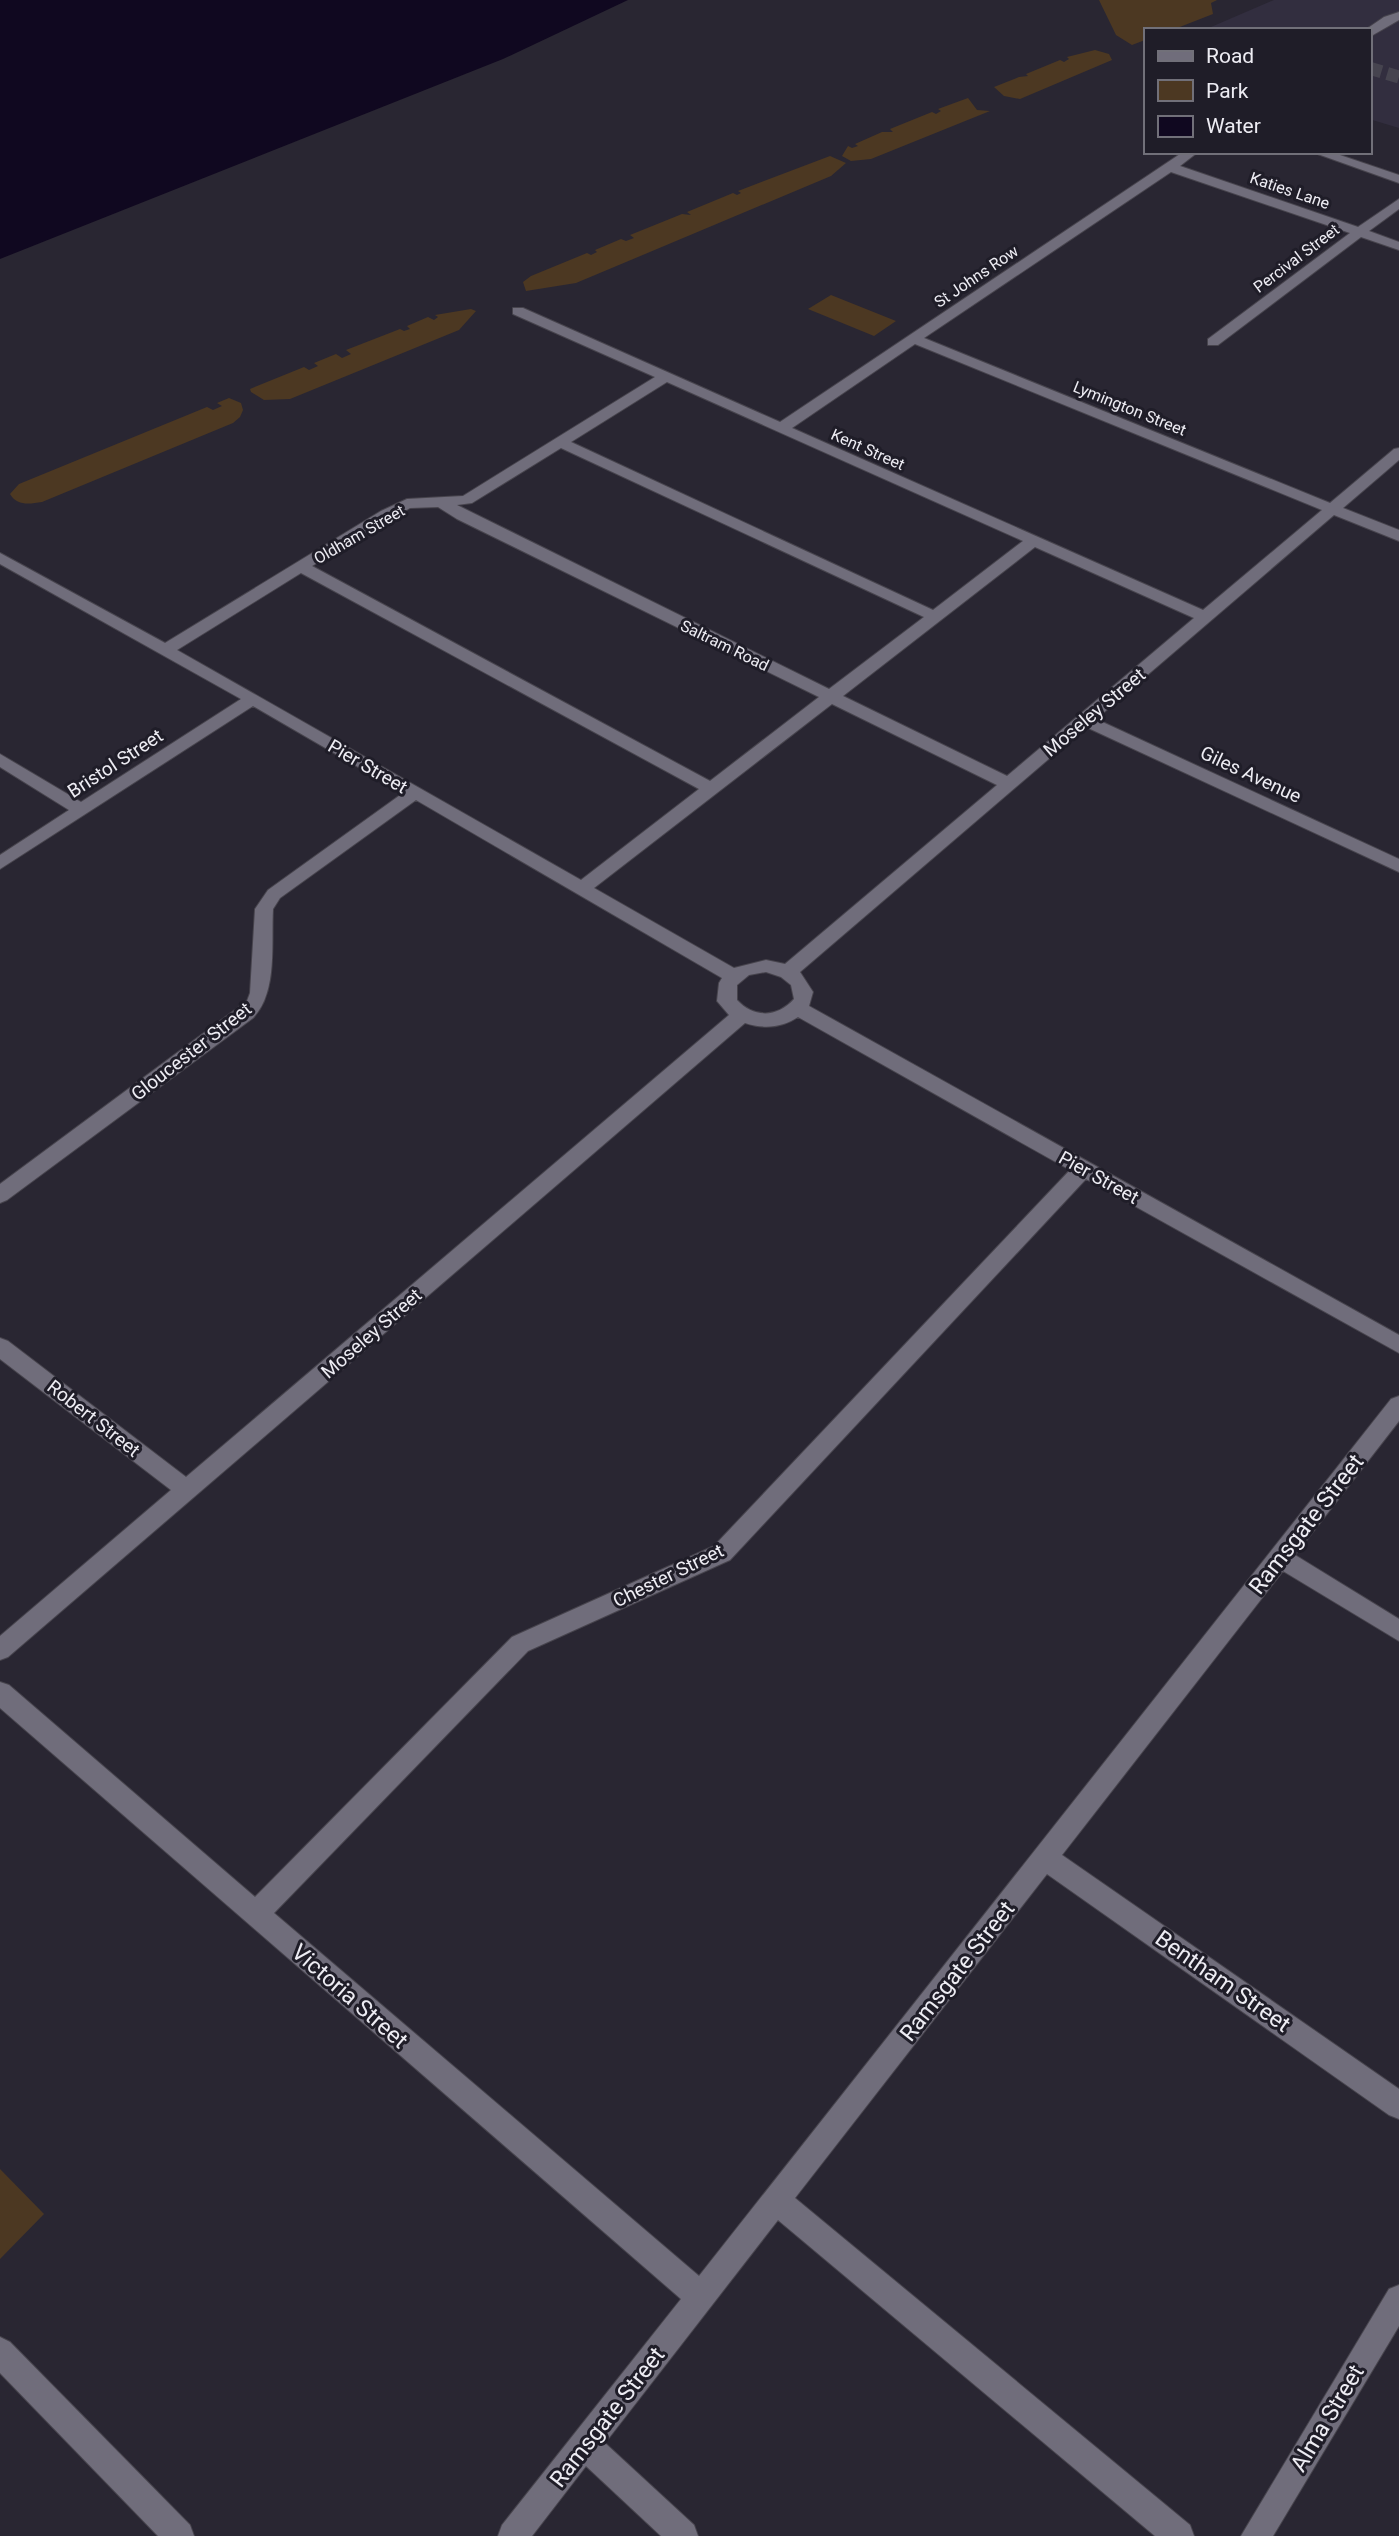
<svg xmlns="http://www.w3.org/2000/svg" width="1399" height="2536" viewBox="0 0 1399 2536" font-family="Roboto,sans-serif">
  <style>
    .built { fill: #322e3f }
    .green { fill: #4c3822 }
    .water { fill: #100820 }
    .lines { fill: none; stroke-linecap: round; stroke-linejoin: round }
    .minor-tunnel { stroke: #46444f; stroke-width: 13; stroke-dasharray: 13 6; stroke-linecap: butt }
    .minor-casing { stroke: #47444d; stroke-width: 2 }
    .minor { fill: #706d7b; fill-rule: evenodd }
    .labels { text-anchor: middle; stroke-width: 6; stroke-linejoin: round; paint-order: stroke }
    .far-street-label { font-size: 16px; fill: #edecf3; stroke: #1f1d28 }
    .street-label { font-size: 19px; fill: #edecf3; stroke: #1f1d28 }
    .near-street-label { font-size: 23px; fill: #edecf3; stroke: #1f1d28 }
  </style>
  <rect width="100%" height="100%" fill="#292632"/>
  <!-- built -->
  <polygon class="built" points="1274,0 1399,0 1399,128 1369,119 1369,30 1204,30"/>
  <!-- green -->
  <g class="green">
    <polygon points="1099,0 1217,0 1211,3 1213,14 1172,30 1145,30 1145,40 1132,45 1116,35"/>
    <polygon points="1095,50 1109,54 1112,60 1020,99 1004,96 994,87 1019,77 1028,76 1026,74 1060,60 1064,62 1069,59 1067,57"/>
    <polygon points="968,98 977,110 990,111 871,159 851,161 842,156 848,146 852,148 858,146 855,144 882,132 893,132 890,129 932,112 936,114 941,111 938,109"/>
    <polygon points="830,156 846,163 831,176 576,283 526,291 523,282 531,276 587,253 591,255 597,252 595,250 621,239 626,241 634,238 630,235 682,214 691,215 687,212 733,193 737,195 741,193 738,191"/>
    <polygon points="831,295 896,321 874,336 808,309"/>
    <polygon points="471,309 476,311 459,330 290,399 264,400 251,392 250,389 304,367 309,370 318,366 314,363 336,354 342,358 351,354 346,350 400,329 404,331 410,329 407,326 428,317 434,320 438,317 435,315"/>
    <path d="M229,398L241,403L243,410L240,417L233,423L42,502C29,504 17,506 10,494L19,484L207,407L213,410L222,406L217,403Z"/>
    <polygon points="0,2169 44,2214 0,2259"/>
  </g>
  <!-- water -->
  <polygon class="water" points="0,0 628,0 503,59 0,259"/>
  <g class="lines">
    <!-- minor-tunnel -->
    <polyline class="minor-tunnel" points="1369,68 1399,77"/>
    <defs>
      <g id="minor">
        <polygon points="1399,12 1399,20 1373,35 1369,35 1369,30 1365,30 1384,17"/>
        <path d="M1183,152H1198L1180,166L1358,227L1399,199V209L1369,231L1399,242V250L1361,237L1218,345H1208V339L1350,233L1171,172L924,338L1330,503L1394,449L1399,448V460L1343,508L1399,530V541L1334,515L1096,719L1399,859V872L1086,727L800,972L813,992L809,1006L1399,1335V1353L1086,1179L730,1560L528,1651L274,1913L699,2276L1391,1399L1399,1396V1421L1295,1555L1399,1619V1641L1283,1571L1062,1855L1399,2089V2119L1389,2115L1047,1874L795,2198L1190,2525L1194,2536H1155L778,2220L605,2443L694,2525L698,2536H661L586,2466L532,2536H498L502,2525L681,2299L0,1708V1682L9,1685L255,1897L512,1637L714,1546L1070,1170L798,1017C782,1028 763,1029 745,1023L8,1657L0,1660V1636L171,1490L0,1359V1338L8,1341L186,1477L729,1015L717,1001L719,983L722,978L416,800L280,898L273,909C271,944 278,992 253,1018L7,1200L0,1203V1184L247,1001L250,993L255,909L268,890L403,793L253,706L0,869V855L69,810L0,767V754L81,802L241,699L0,564V553L165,643L381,511L407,499L463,496L655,377L513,314V308H523L780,422ZM915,344L1322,510L1203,610L792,428ZM667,382L1023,541L933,610L571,442ZM561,448L924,617L829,689L457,505L472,503ZM438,507L457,519L819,697L710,781L312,566L410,508ZM1035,547L1194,618L1007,776L843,696ZM301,573L699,789L581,880L177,650ZM832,704L997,785L785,964L766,960L734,968L594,888ZM766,972L781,977L791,985L794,999C777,1018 754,1018 737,1000V985L749,975Z"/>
        <polygon points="1312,152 1331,152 1399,175 1399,183"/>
        <polygon points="1399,2285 1399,2326 1273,2536 1241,2536 1389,2289"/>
        <polygon points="0,2337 10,2342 190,2525 194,2536 158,2536 0,2373"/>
      </g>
    </defs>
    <!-- minor casing -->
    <use href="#minor" class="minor-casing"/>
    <!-- minor -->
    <use href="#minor" class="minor"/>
  </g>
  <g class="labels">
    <!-- far-street labels -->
    <g class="far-street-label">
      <text transform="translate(1290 190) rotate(19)" y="6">Katies Lane</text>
      <text transform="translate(1296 258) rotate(-37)" y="6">Percival Street</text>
      <text transform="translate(976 276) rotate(-34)" y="6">St Johns Row</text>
      <text transform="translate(1130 408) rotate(22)" y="6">Lymington Street</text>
      <text transform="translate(868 449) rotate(24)" y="6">Kent Street</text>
      <text transform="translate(359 534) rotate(-30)" y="6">Oldham Street</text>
      <text transform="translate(725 645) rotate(26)" y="6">Saltram Road</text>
    </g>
    <!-- street labels -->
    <g class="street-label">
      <text transform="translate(1094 712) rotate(-40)" y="7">Moseley Street</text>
      <text transform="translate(115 763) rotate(-33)" y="7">Bristol Street</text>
      <text transform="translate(368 766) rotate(30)" y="7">Pier Street</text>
      <text transform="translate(1251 774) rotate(25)" y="7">Giles Avenue</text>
      <text transform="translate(191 1051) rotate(-38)" y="7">Gloucester Street</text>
      <text transform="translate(1099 1177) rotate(29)" y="7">Pier Street</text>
      <text transform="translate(371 1333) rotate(-41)" y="7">Moseley Street</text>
      <text transform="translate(94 1418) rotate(38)" y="7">Robert Street</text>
      <text transform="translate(668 1575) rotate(-26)" y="7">Chester Street</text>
    </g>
    <!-- near-street labels -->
    <g class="near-street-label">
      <text transform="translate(1306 1524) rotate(-52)" y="8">Ramsgate Street</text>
      <text transform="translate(957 1971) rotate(-52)" y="8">Ramsgate Street</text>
      <text transform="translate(1223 1981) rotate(35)" y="8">Bentham Street</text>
      <text transform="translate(350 1996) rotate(41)" y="8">Victoria Street</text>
      <text transform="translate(607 2417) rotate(-52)" y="8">Ramsgate Street</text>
      <text transform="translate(1327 2418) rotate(-59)" y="8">Alma Street</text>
    </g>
  </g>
  <!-- legend -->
  <rect x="1144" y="28" width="228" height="126" fill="#1f1d28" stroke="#717079" stroke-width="2"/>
  <rect x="1158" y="51" width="35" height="10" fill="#706d7b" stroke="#717079" stroke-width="2"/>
  <text x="1206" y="63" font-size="21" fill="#edecf3">Road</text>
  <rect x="1158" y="80" width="35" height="21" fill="#4c3822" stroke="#717079" stroke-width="2"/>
  <text x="1206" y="98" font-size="21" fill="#edecf3">Park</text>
  <rect x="1158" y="116" width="35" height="21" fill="#100820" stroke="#717079" stroke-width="2"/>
  <text x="1206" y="133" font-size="21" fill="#edecf3">Water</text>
</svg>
